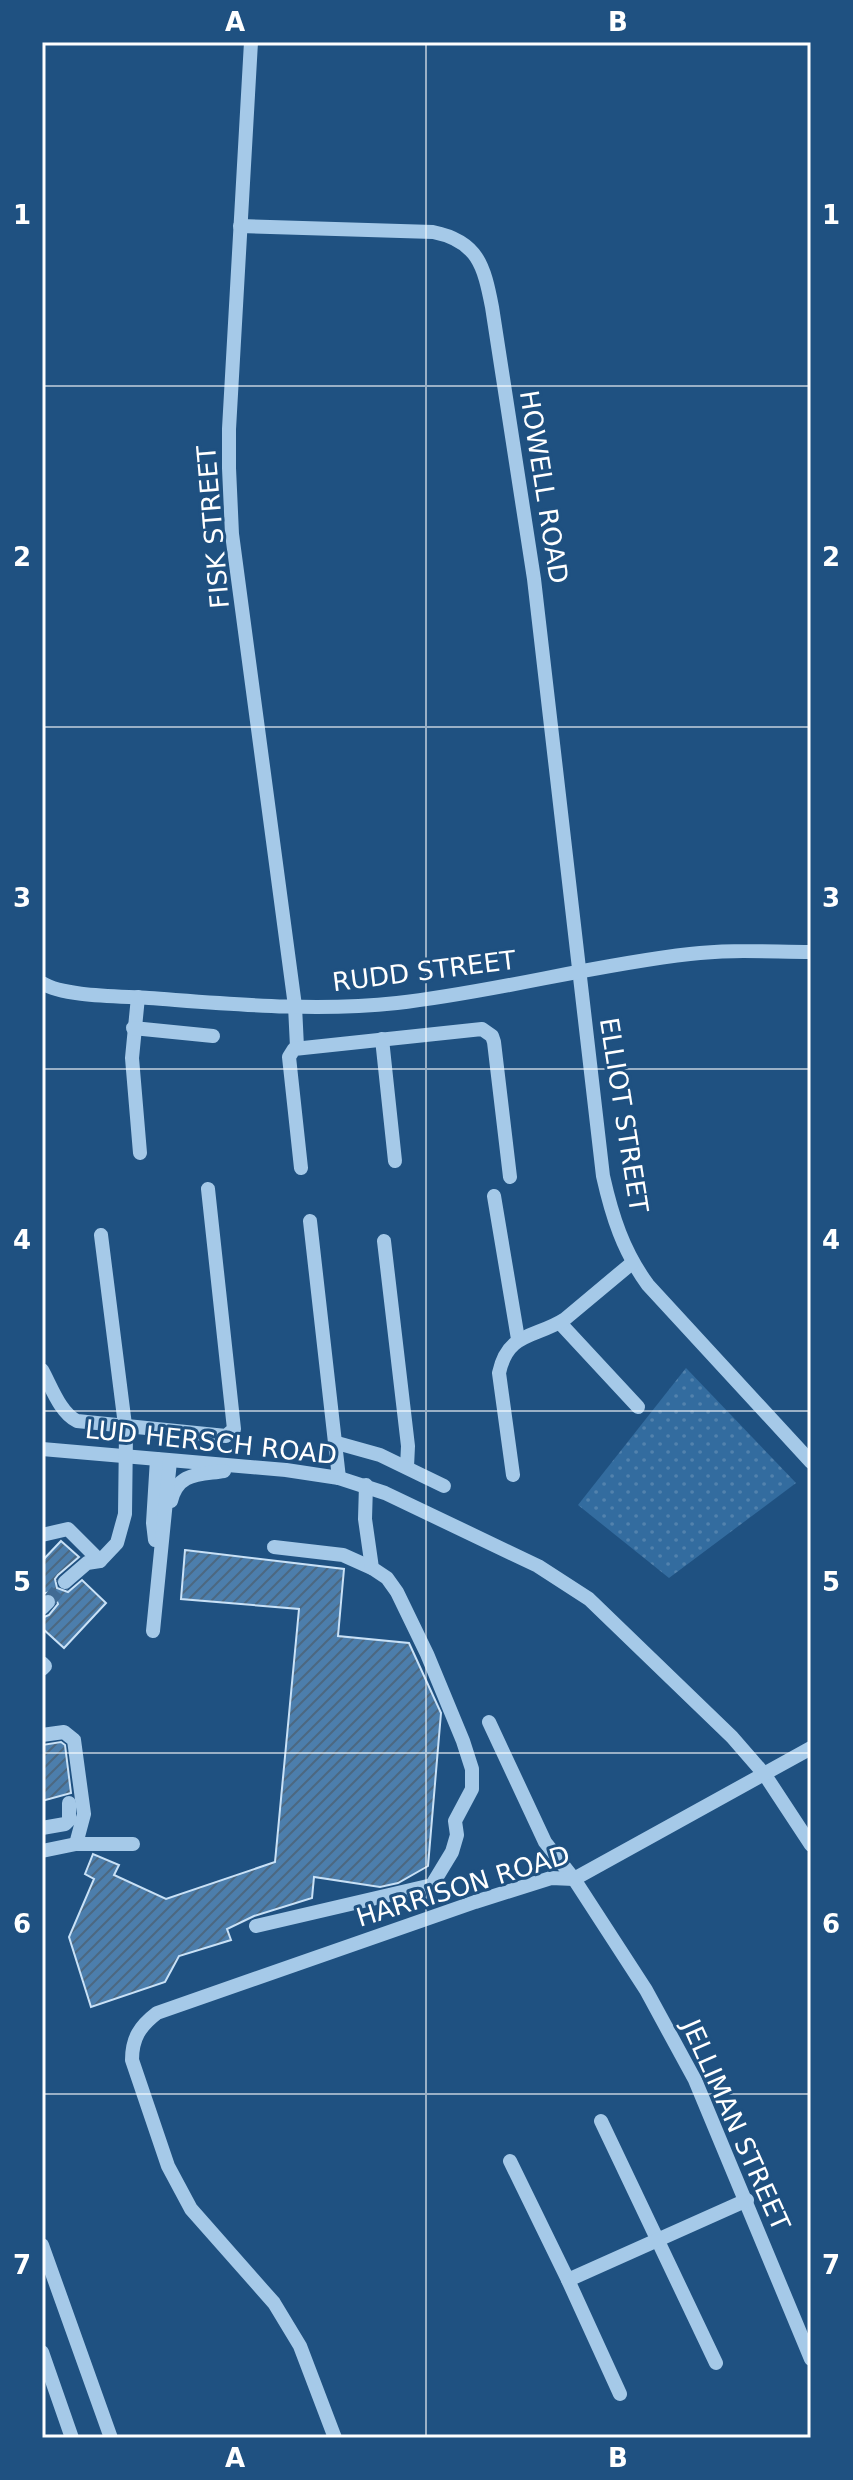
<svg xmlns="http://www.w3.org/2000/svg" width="853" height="2480" viewBox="0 0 853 2480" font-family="'DejaVu Sans',sans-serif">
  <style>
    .grass { fill: url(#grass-dots) }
    .building { fill: url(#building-hatch); stroke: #c9e1f6; stroke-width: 2 }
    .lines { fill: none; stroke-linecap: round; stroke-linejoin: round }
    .minor-tunnel { stroke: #416b94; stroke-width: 14; stroke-dasharray: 14 7; stroke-linecap: butt }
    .minor { stroke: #a5c9e8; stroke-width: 14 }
    .grid { fill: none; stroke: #fff; stroke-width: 2; stroke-opacity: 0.55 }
    .labels { text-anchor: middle; stroke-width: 6; stroke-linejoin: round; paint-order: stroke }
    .street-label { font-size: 26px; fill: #fff; stroke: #1f5181 }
    .neatline { fill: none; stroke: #fff; stroke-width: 3 }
    .grid-label { font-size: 26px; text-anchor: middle; font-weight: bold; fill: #fff }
  </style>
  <defs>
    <pattern id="grass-dots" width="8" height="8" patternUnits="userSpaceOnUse" patternTransform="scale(2)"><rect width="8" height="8" fill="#336c9f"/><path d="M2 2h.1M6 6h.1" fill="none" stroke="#5282ad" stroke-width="1.8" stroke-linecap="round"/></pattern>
    <pattern id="building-hatch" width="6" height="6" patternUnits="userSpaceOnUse" patternTransform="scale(2)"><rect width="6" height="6" fill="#4c7eac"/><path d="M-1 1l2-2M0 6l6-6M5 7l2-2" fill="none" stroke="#4c6881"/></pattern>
  </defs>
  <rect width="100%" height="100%" fill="#1f5181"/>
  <!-- grass -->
  <polygon class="grass" points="686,1368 796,1483 669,1578 578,1505"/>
  <!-- building -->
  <g class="building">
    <polygon points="61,1541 79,1557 58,1575 55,1579 57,1588 68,1592 82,1580 106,1603 64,1648 42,1628 42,1618 49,1615 58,1604 54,1594 50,1592 42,1594 42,1561"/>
    <polygon points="185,1550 344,1569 338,1636 409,1643 441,1713 428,1866 398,1883 380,1887 314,1877 312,1898 254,1916 227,1929 231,1940 179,1956 165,1982 91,2007 69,1937 94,1879 85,1874 93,1854 119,1865 114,1875 166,1899 275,1862 299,1609 181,1599"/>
    <polygon points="61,1742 65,1745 71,1793 42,1801 42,1745"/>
  </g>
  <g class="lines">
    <!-- minor-tunnel -->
    <polyline class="minor-tunnel" points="48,1602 65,1582"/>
    <!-- minor -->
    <g class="minor">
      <polyline points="251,42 229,429 229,468 232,534 295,1006 297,1047"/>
      <path d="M240,226L433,232C478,241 484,266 492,307L534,579L603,1176C612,1216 623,1251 648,1285L811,1462"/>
      <path d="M42,983C64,997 122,996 149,998C232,1004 315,1012 397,1003C496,992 591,965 690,954C730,949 771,952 811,952"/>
      <polyline points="138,997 132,1058 140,1153"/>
      <polyline points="133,1028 213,1036"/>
      <polyline points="382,1039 395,1161"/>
      <polyline points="301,1168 289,1057 294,1049 482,1029 492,1036 494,1042 510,1177"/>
      <polyline points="494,1196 518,1339"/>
      <polyline points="310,1221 339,1478"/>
      <polyline points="384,1241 408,1446 407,1467"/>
      <polyline points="560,1323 638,1407"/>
      <path d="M42,1370C51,1386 60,1413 77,1421L226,1436L234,1429L208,1189"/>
      <polyline points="337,1443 380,1455 444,1486"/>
      <polyline points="42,1449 286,1470 339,1478 385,1493 538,1566 589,1599 732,1737 765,1775 811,1845"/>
      <path d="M513,1475L499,1373C508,1331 536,1338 565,1319L632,1263"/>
      <path d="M171,1501C178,1472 199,1475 224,1471"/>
      <polyline points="42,1535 68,1529 100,1561"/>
      <polyline points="155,1540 153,1523 157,1459"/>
      <polyline points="274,1547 343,1555 372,1568"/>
      <polyline points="65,1582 87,1563 100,1561 117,1543 125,1514 126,1433 101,1235"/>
      <polyline points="42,1608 48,1602"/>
      <polyline points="153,1631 170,1461"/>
      <polyline points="42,1663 45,1666 42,1669"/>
      <polyline points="489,1722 545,1842 574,1879 646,1990 695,2080 811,2359"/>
      <polyline points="42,1735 64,1732 74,1740 84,1814 76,1844"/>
      <polyline points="42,1828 65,1824 69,1820 69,1803"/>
      <polyline points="42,1851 76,1844 133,1844"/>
      <polyline points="256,1926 432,1885 452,1852 457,1835 455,1821 472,1789 472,1769 463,1741 427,1654 397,1592 387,1578 372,1568 365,1519 366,1485"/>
      <polyline points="601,2121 716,2363"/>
      <polyline points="510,2161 568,2280 620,2394"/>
      <polyline points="42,2245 111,2438"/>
      <polyline points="568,2280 747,2200"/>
      <polyline points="42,2352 72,2438"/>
      <path d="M335,2438L300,2346L274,2303L191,2209L168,2166L132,2060C132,2038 140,2026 157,2013L475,1902L551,1878L574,1879L811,1748"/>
    </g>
  </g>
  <!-- grid -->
  <path class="grid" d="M426,42V2438M42,386H811M42,727H811M42,1069H811M42,1411H811M42,1753H811M42,2094H811"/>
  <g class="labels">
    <!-- street labels -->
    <g class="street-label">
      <text transform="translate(544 487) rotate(81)" y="9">HOWELL ROAD</text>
      <text transform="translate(213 527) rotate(-95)" y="9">FISK STREET</text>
      <text transform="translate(424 971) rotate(-7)" y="9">RUDD STREET</text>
      <text transform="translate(624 1115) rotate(81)" y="9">ELLIOT STREET</text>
      <text transform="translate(211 1442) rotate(6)" y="9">LUD HERSCH ROAD</text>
      <text transform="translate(463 1886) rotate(-17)" y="9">HARRISON ROAD</text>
      <text transform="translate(736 2125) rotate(66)" y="9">JELLIMAN STREET</text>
    </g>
  </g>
  <!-- border -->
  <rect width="853" height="2480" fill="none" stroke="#1f5181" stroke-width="88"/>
  <rect x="44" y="44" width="765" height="2392" class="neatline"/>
  <g class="grid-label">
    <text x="235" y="31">A</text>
    <text x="618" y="31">B</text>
    <text x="22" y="224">1</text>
    <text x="831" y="224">1</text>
    <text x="22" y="566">2</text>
    <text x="831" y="566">2</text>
    <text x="22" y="907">3</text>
    <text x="831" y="907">3</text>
    <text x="22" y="1249">4</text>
    <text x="831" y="1249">4</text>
    <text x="22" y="1591">5</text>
    <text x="831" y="1591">5</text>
    <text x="22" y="1933">6</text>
    <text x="831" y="1933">6</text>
    <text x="22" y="2274">7</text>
    <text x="831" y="2274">7</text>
    <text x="235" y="2467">A</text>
    <text x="618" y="2467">B</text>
  </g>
</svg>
